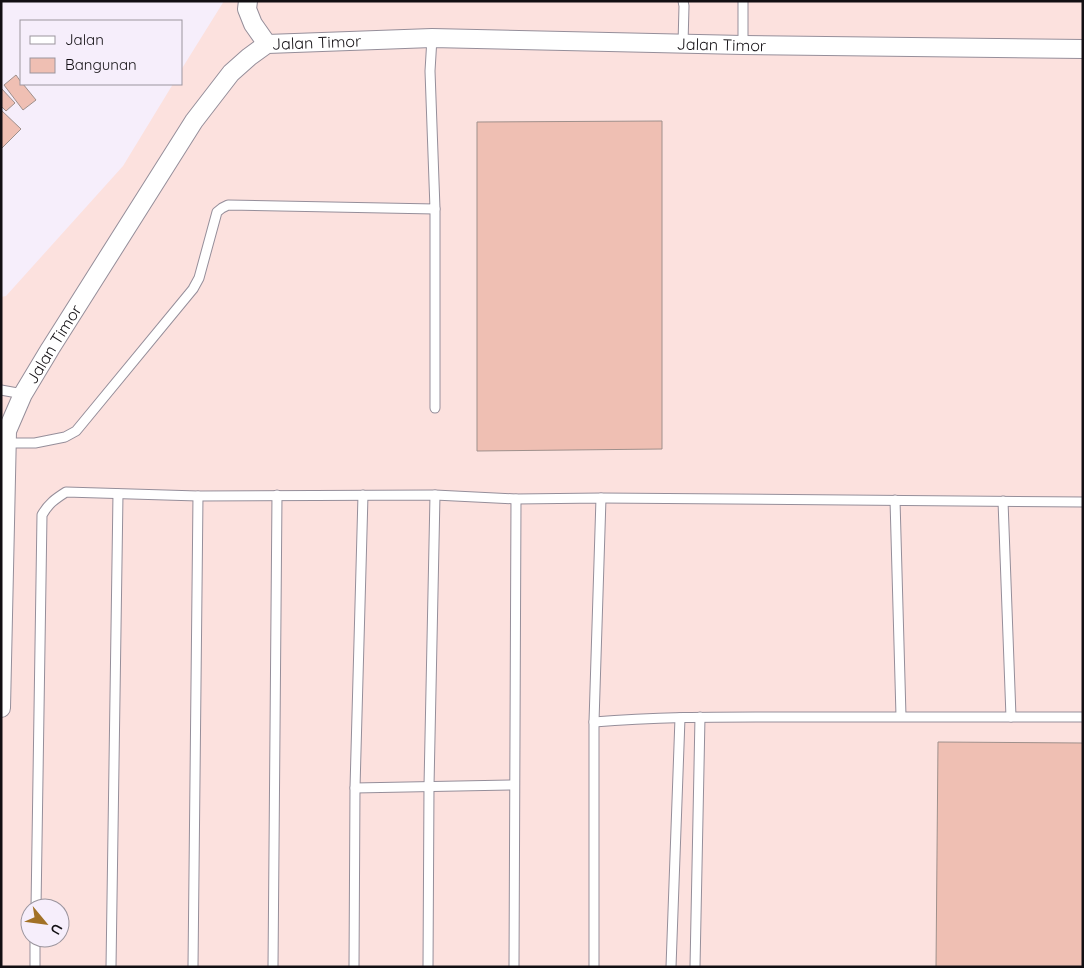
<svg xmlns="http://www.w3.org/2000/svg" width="1084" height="968" viewBox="0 0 1084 968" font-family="Quicksand,sans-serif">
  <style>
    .industrial { fill: #fce1de; fill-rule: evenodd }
    .building { fill: #efbfb3; stroke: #9f908c }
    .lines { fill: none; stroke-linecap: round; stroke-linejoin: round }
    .lane-casing { stroke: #958e9a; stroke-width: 11 }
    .street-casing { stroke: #958e9a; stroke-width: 20 }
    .lane { stroke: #fff; stroke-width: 9 }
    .street { stroke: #fff; stroke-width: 18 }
    .labels { text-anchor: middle; stroke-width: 4; stroke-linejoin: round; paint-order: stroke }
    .street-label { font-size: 16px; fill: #120f13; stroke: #f6eefb }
  </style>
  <rect width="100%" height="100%" fill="#f6eefb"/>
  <!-- industrial -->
  <path class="industrial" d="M224,1H1083V967H1V297L6,296L123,166L173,84H181V70ZM30,908H60V938H30Z"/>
  <!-- building -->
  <g class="building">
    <polygon points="16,75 21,82 21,84 23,84 36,100 23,110 4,85"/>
    <polygon points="1,88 15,103 6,111 1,106"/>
    <polygon points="1,110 21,129 1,149"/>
    <polygon points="662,121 662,449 477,451 477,122"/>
    <polygon points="938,742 1083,743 1083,967 936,967"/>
  </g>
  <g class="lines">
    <defs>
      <g id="lane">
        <polyline points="683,1 684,6 683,44"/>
        <polyline points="743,45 743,1"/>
        <polyline points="1,390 23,394"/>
        <polyline points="435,408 435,209"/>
        <polyline points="6,443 35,443 65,437 76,431 81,425 193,289 199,278 217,212 222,208 228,205 435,209 430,71 432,38"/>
        <polyline points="601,498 1083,502"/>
        <polyline points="895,500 901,716"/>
        <polyline points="1003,501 1011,717"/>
        <path d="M594,722C662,716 730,717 799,717C893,717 988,717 1083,717"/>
        <polyline points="355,788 514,785"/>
        <path d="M36,908L42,515C48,504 55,499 66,492L198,496L435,495L516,499L601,498L594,722V967"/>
        <polyline points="35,967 35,938"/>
        <polyline points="111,967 118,494"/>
        <polyline points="193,967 198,496"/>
        <polyline points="273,967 277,495"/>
        <polyline points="354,967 355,788 363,495"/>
        <polyline points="428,967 429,786 435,495"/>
        <polyline points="514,967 516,499"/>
        <polyline points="671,967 680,718"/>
        <polyline points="695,967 700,717"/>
      </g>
      <g id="street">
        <polyline points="248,1 247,9 253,24 267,44"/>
        <path id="s1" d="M1,708L7,431L23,394L50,349L194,121L231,73L249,57L267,44L432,38L743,45L1083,49"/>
      </g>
    </defs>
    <!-- lane casing -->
    <use href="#lane" class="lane-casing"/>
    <!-- street casing -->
    <use href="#street" class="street-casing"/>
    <!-- lane -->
    <use href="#lane" class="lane"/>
    <!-- street -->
    <use href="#street" class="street"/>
  </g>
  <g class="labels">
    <!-- street labels -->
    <g class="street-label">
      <text dy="6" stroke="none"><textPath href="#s1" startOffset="796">Jalan Timor</textPath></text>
      <text dy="6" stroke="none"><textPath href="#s1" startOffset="1201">Jalan Timor</textPath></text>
      <text dy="6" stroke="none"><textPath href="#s1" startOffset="376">Jalan Timor</textPath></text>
    </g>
  </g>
  <!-- border -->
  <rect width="1084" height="968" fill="none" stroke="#120f13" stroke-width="5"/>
  <!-- legend -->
  <rect x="20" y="20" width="162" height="65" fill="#f6eefb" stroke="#9b959e"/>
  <rect x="30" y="36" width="25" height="8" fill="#ffffff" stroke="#9b959e"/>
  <text x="65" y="45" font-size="15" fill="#120f13">Jalan</text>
  <rect x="30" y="58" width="25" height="15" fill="#efbfb3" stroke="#9b959e"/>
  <text x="65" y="70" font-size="15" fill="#120f13">Bangunan</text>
  <!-- north arrow -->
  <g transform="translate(45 923) rotate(119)"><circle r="24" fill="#f6eefb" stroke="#9b959e"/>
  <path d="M0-4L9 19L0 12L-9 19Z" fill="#a27126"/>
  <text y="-8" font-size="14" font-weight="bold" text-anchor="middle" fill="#120f13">U</text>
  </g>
</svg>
